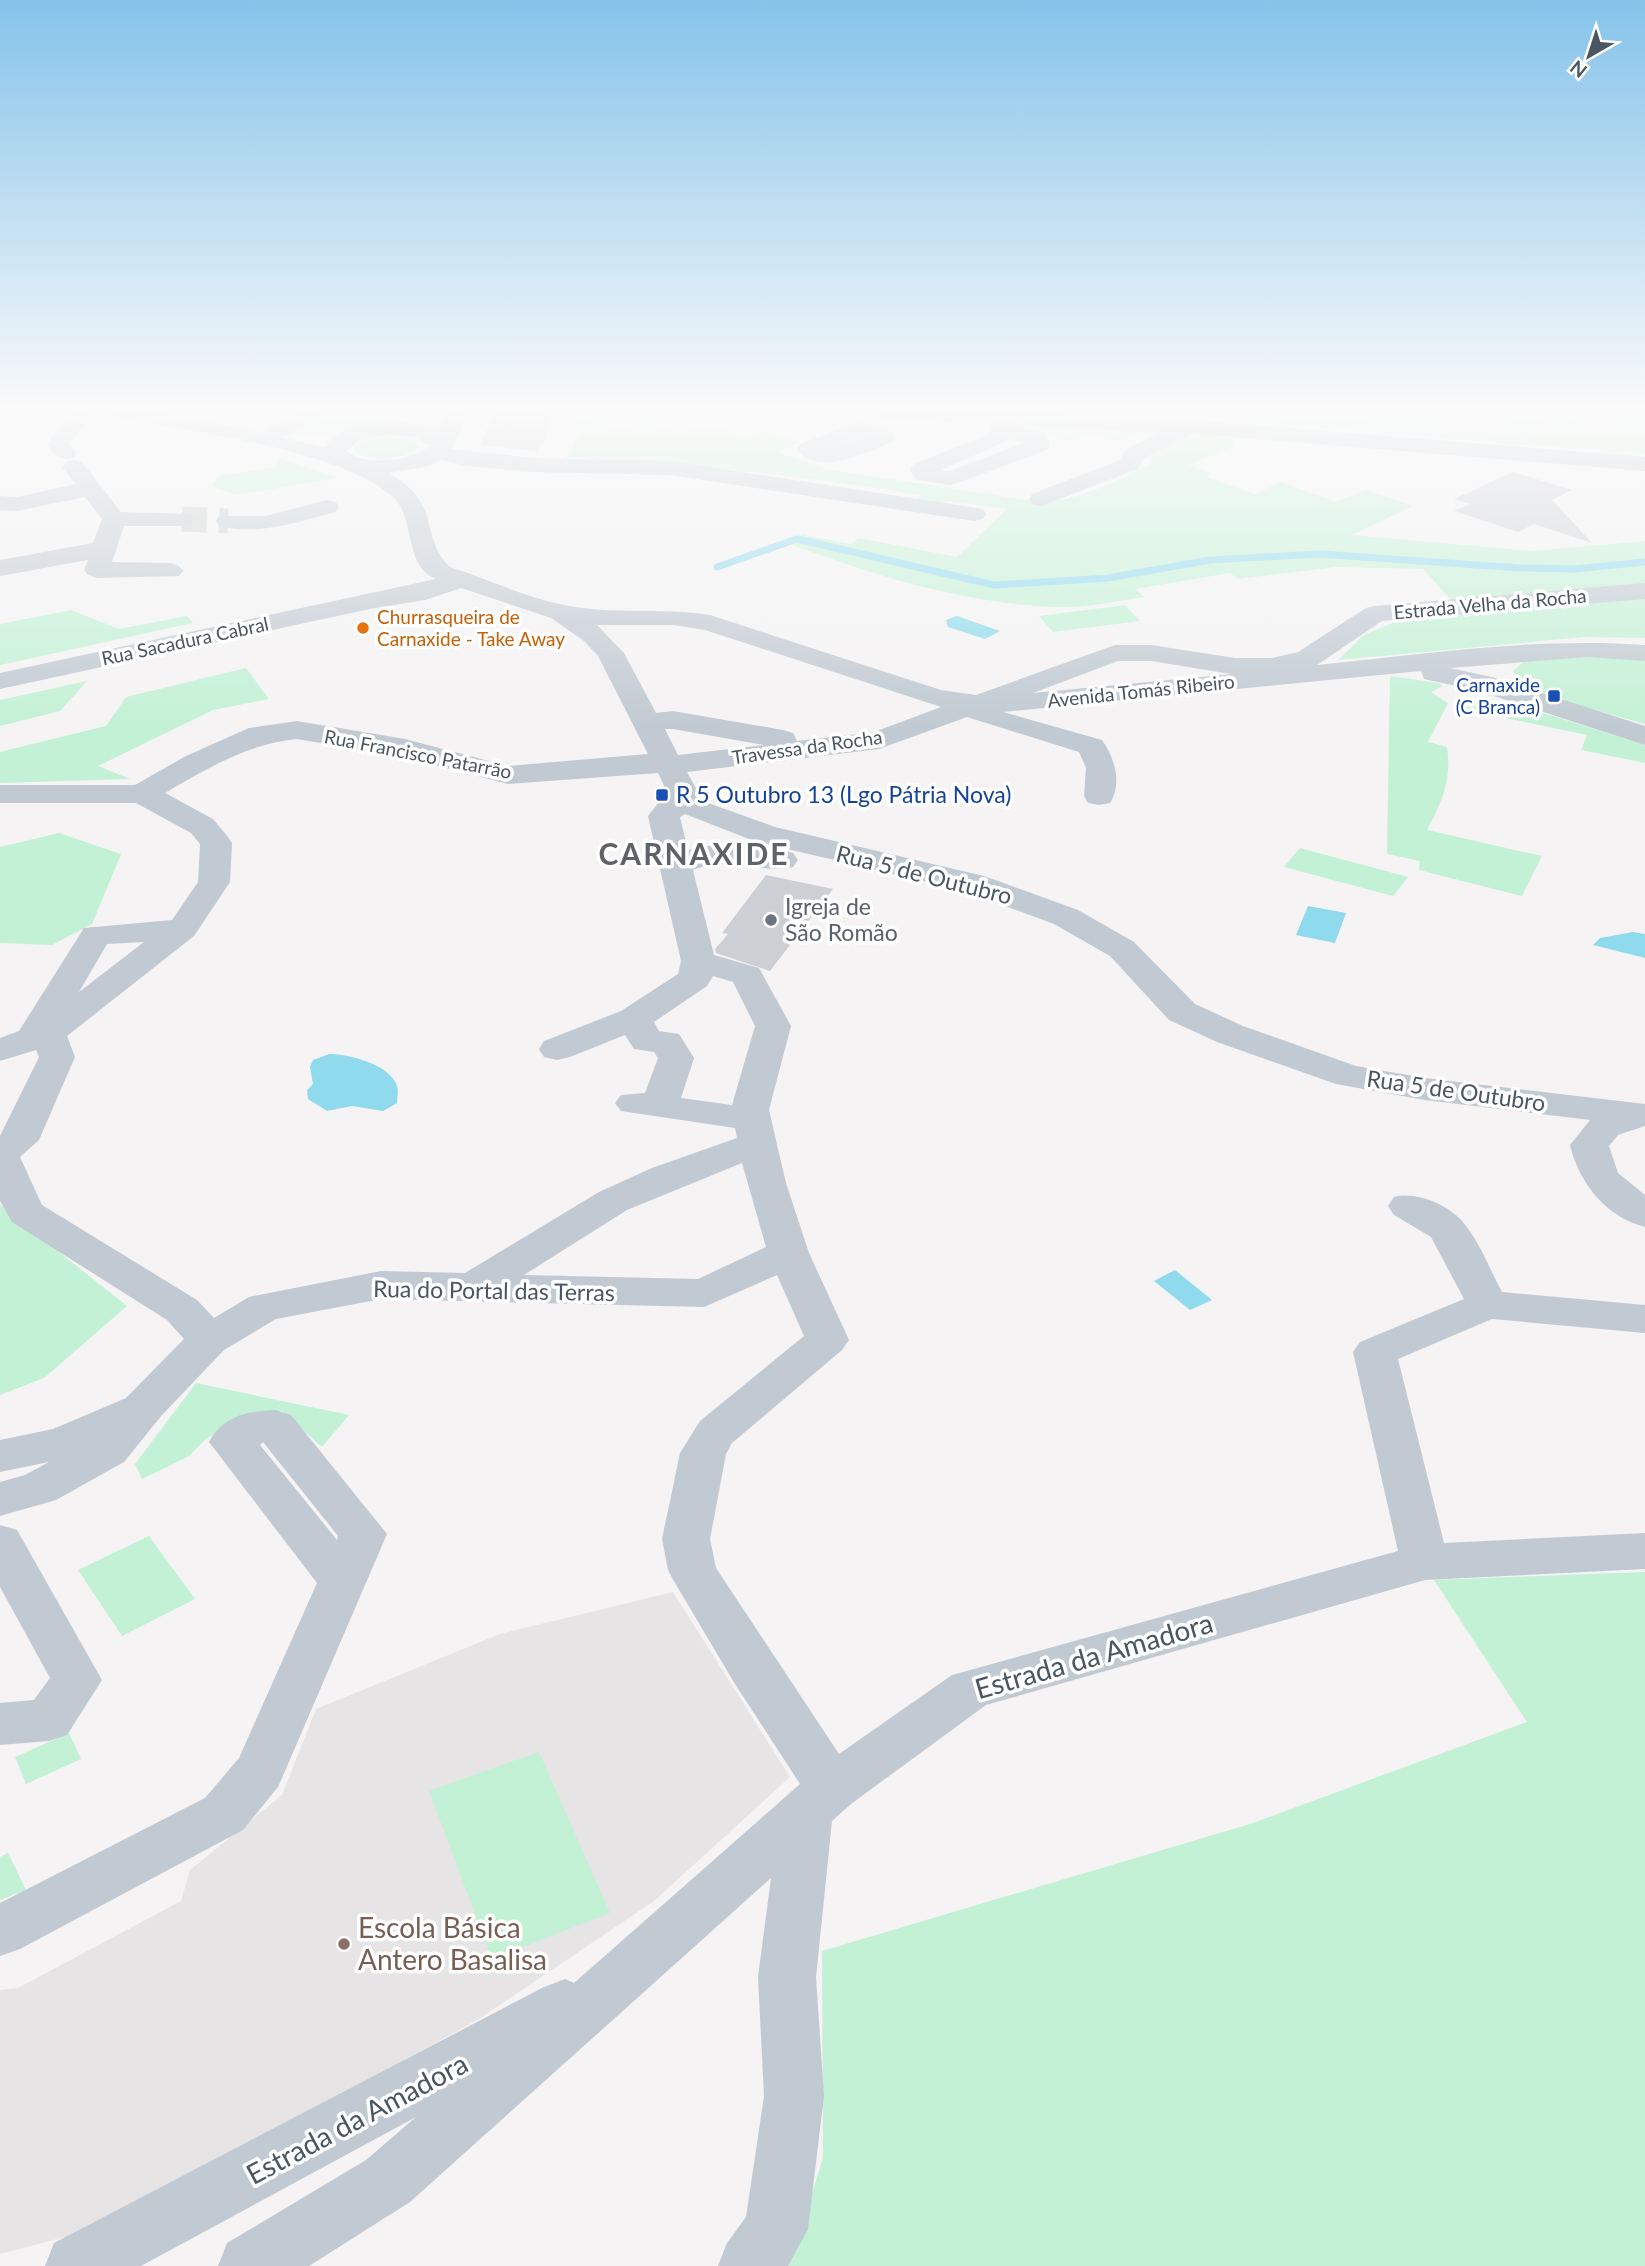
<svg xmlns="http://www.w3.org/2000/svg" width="1645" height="2266" viewBox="0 0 1645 2266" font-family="Lato,sans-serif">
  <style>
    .education { fill: #e6e4e5 }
    .green { fill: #c3f1d5 }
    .water { fill: #90daee }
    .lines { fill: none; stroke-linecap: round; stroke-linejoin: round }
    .stream { stroke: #90daee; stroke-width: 7 }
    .building { fill: #cdcfd5 }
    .minor-tunnel { stroke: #caccce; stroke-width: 25; stroke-dasharray: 25 12; stroke-linecap: butt }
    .minor { fill: #c1cad2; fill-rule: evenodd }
    .food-dot { fill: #e8710a; stroke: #fff; stroke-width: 2.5 }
    .transit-dot { fill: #1a4fb4; stroke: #fff; stroke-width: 2.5 }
    .worship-dot { fill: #6b7280; stroke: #fff; stroke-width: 2.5 }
    .education-dot { fill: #8d6e63; stroke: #fff; stroke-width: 2.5 }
    .labels { text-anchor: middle; stroke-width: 7; stroke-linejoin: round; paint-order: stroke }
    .far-street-label { font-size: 19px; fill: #4a5661; stroke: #fff }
    .far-food-label { font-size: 19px; fill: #c56008; stroke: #fff; text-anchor: start }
    .far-transit-label { font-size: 19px; fill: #164399; stroke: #fff; text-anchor: end }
    .transit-label { font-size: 23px; fill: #164399; stroke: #fff; text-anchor: start }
    .street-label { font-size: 23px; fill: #4a5661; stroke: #fff }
    .worship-label { font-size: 23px; fill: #5b616d; stroke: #fff; text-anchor: start }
    .near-street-label { font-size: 28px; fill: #4a5661; stroke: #fff }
    .near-education-label { font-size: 28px; fill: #785e54; stroke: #fff; text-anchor: start }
    .district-label { font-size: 30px; font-weight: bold; letter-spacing: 2px; fill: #5f6368; stroke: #fff }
  </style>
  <rect width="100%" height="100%" fill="#f5f3f3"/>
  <!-- education -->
  <g class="education">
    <polygon points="1144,412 1645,412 1645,453 1484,442"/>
    <polygon points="673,1592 790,1777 654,1901 479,2019 95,2229 0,2254 0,1990 18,1988 181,1901 190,1870 282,1795 316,1709 500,1634"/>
  </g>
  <!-- green -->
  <g class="green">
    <polygon points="196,412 289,412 261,425"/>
    <polygon points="351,412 409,412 326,434 296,434 294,428 314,419 328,422"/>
    <polygon points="1270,412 1536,433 1566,423 1557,412 1570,412 1588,426 1645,423 1645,453 1233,420 1234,414"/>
    <polygon points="1508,412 1542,412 1548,424 1508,428"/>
    <path d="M580,419L622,430L643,422L680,434L704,425L745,437L762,430L799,443L778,452L826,469L1039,502C1082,500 1112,483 1150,464L1152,455C1181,439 1204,426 1236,442L1231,448L1189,465L1211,473L1206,477L1255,494L1281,482L1336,502L1366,490L1413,506L1352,535L1532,551L1645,541V588L1454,603L1423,569L1336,567L1238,579L1230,573L1135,589L1145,597C1116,601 1088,608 1059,607C967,604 878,577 793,545L803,535L851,544L859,538L957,557L1007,509L948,501L937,505L915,501L921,495C803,476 685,462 565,458L581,432L574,430Z"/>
    <polygon points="1022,425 1149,429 1118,442 1090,434 1071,442 1022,429"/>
    <path d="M386,436L414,440L418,447C403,461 370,463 354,452V445L367,439Z"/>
    <polygon points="279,458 338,478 237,495 211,486 218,476 276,467"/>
    <polygon points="1645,597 1645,638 1584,637 1338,660 1364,635 1409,616"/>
    <polygon points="1125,605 1140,621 1053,632 1039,616"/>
    <polygon points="71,610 119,629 187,616 193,623 0,665 0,624"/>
    <path d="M1594,656L1645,660V724C1617,715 1525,696 1513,671L1524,661Z"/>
    <polygon points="246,668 269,699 213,710 98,766 130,779 0,783 0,752 106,726 126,697"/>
    <path d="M1390,676L1439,683L1443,686L1431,692L1448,703L1428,742L1447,747C1452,780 1442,802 1427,830L1542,856L1522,896L1419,870L1420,861L1387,854Z"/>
    <polygon points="87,681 60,711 0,726 0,700"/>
    <polygon points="1498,704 1550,715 1645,745 1645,763 1581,750 1587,735 1459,708"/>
    <polygon points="59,833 121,854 92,924 52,945 0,943 0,847"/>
    <polygon points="1300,848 1408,877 1393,896 1284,867"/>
    <polygon points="0,1205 127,1306 44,1378 0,1395"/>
    <polygon points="196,1383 349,1415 322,1447 282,1411 234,1422 206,1439 189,1456 142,1479 135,1464"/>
    <polygon points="149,1536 195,1599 122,1636 78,1570"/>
    <polygon points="1645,1572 1645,2266 780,2266 798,2239 823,2158 822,1951 1250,1824 1527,1722 1434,1580"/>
    <polygon points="69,1733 81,1759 26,1784 15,1757"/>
    <polygon points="539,1752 610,1913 492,1959 429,1791"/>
    <polygon points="8,1853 26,1890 0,1900 0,1857"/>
  </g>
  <!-- water -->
  <g class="water">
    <polygon points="957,616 1000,631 985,639 948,627 946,620"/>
    <polygon points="1308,906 1346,913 1335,943 1296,935"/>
    <polygon points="1633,932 1645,934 1645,958 1593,945 1600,938"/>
    <path d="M329,1054C348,1054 390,1064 397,1086C399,1091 397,1098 397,1103L383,1111L352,1106L327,1111L308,1099L307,1090L313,1084L310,1067L313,1060Z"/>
    <polygon points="1175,1270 1212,1300 1190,1310 1154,1281"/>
  </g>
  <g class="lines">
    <!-- stream -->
    <polyline class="stream" points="717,567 797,539 994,585 1108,578 1210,560 1320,554 1521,568 1575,569 1645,562"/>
  </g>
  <!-- building -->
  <g class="building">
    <polygon points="495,412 550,412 547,437 536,451 480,445"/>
    <polygon points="1513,472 1572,490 1552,500 1592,543 1534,524 1518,532 1454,511 1470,504 1454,499"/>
    <polygon points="766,875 833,889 770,971 716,953 715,949 728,934 722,933"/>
  </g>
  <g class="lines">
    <!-- minor-tunnel -->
    <polyline class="minor-tunnel" points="182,519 228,521"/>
    <!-- minor -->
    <g class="minor">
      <path d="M71,412H94L70,444L77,453L73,458C59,461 54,455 47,444Z"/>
      <path d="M107,412H161L261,433L298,412H328L282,438L325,447C347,413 405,418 439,430L447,412H469L452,449L533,458L670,461L983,509L986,514L983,519L974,521L670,475L533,472L466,466L441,460L425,467L388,473C443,502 419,538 450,567C487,579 525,597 564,605C612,615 661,607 710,615L941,690L976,695L1115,645H1151L1235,658H1272L1298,652L1366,608L1375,606L1645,583V599L1382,621L1317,665C1426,654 1535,637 1645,645V661L1587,657L1450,668L1492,677L1645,726V745L1475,690L1424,679L1421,671L1003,712L1102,740C1114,757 1123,783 1110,803L1099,805L1088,803L1084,796L1086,768L1079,752L967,717L879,749L687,772L701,797L711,804L775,827L984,876L1078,910L1134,942L1195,1004L1243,1026L1356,1066L1425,1078L1645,1104V1126L1618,1135L1609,1146L1618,1173L1645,1195V1227C1606,1217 1579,1183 1570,1145L1590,1120L1425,1100L1336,1084L1217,1042L1169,1020L1110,956L1054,924L961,890L754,841L685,814L680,817L688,850C724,840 758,844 793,853L798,860L793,867C760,875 732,855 693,870L714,955L759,968L791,1026L769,1110L786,1183L809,1253L849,1340L842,1350L732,1443L726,1454L710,1539L716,1568L839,1754L952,1675L1398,1551L1353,1352L1360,1342L1464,1299L1431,1237L1394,1215L1388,1206L1394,1197C1415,1191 1447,1204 1462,1221C1479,1240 1490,1270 1502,1292L1645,1305V1333L1492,1319L1398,1359L1444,1543L1645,1533V1569L1425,1580L986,1705L851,1804L832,1821L816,1977L824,2096L808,2229L788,2266H718L727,2243L746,2217L764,2096L758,1977L771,1878L410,2202L309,2266H218L227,2243L366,2160L416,2117L141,2266H45L54,2243L544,1987L565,1979L574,1983L800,1784L735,1684L675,1583L668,1570L662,1539L680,1453L700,1421L804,1336L777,1275L704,1307L381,1299L276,1319L224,1350L162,1415L124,1462L56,1500L0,1516V1482L25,1475L49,1462L0,1472V1440L53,1429L126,1398L184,1339L167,1320L12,1222L0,1201V1136L39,1057L36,1050L0,1061V1038L19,1031L84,928L172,920L198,882L200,844L191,833L136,803H0V785H135L186,756L249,728L297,721L405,739L508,766L648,754L598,656L584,641L551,618L461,588L425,600L370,609L0,689V673L436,579C403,566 416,518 393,497C341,450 189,430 118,419ZM385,435L415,437L430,446C409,461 368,467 346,451L360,440ZM597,625H673L705,630L941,707L874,732L797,741L793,733L783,730L673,711L656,713L624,653ZM1118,661H1151L1231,674L1033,693ZM665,729H673L764,745L678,755ZM297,739L403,757L508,784L658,773L670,798L659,802L648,816L681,961L678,974L621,1011L544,1041L539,1049L544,1057L557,1060L570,1057L625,1035L634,1049L654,1052L658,1058L645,1093L621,1095L615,1103L621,1111L735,1128L737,1138L652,1168L599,1192L465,1273L381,1271L249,1297L214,1318L197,1300L42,1205L20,1157L39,1140L75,1057L67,1036L194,936L230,882L232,843L227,836L213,819L165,793C208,768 247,744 297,739ZM144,942L79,992L107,944ZM713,976L733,982L755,1026L732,1105L681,1098L694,1058L679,1034L659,1031L654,1022L707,986ZM742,1163L766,1247L698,1279L524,1275L627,1210Z"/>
      <path d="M870,412H1032L1178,419L1645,457V471L1193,434L1143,459L1138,469L1041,506L1032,504L1029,499L1032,494L1120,460L1125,450L1162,432L1013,425L1045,434L1050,445L1047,450L952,485L916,480L910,469L914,464L989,434L991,424L881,419ZM1011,439L1024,443L950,471L941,470Z"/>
      <path d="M859,422L892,432L895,437L892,442C867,451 817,479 797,449L800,444ZM860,437H862L829,449Z"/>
      <polygon points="74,460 82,462 121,512 191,514 194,519 191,524 182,526 124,526 112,562 170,563 179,566 183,571 179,576 97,578 88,575 84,570 88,560 0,576 0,560 93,543 102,519 85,497 17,511 0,510 0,496 17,497 75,484 62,467 66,462"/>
      <path d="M327,500L336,502L339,507L336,512C297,522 260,536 219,526L216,521L219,516H266Z"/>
      <path d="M275,1410L291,1415L387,1534L285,1771L278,1787L243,1830L20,1949L0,1956V1903L205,1798L239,1758L317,1583L209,1442C224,1416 247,1411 275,1410ZM263,1442L338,1536L337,1540L260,1445Z"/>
      <polygon points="0,1525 17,1530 102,1680 67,1735 49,1741 0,1745 0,1703 34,1700 50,1678 0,1587"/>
    </g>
  </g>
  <!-- sky -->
  <linearGradient id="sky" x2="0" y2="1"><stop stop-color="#85c3ea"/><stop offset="0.56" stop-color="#fafafa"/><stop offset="1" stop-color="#fafafa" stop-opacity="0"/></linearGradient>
  <rect width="1645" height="730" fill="url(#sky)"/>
  <!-- markers -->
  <circle class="food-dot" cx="363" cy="628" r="7"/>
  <g class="transit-dot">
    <rect x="1547" y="689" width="14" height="14" rx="3.5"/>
    <rect x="655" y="788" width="14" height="14" rx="3.5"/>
  </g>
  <circle class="worship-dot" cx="771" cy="920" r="7"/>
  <circle class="education-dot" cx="344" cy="1944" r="7"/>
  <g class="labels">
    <!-- far-street labels -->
    <g class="far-street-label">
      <text transform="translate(1490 604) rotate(-5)" y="7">Estrada Velha da Rocha</text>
      <text transform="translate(185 641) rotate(-12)" y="7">Rua Sacadura Cabral</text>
      <text transform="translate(1141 691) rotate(-6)" y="7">Avenida Tomás Ribeiro</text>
      <text transform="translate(807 747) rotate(-8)" y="7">Travessa da Rocha</text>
      <text transform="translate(418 754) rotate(11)" y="7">Rua Francisco Patarrão</text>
    </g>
    <!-- far-food labels -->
    <g class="far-food-label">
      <text x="377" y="624">Churrasqueira de<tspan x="377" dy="22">Carnaxide - Take Away</tspan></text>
    </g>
    <!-- far-transit labels -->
    <g class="far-transit-label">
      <text x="1540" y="692">Carnaxide<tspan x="1540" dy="22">(C Branca)</tspan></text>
    </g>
    <!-- transit labels -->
    <g class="transit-label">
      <text x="676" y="803">R 5 Outubro 13 (Lgo Pátria Nova)</text>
    </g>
    <!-- street labels -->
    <g class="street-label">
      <text transform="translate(924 875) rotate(14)" y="8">Rua 5 de Outubro</text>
      <text transform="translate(1456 1091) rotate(8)" y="8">Rua 5 de Outubro</text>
      <text transform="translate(494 1291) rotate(1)" y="8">Rua do Portal das Terras</text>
    </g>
    <!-- worship labels -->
    <g class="worship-label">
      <text x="785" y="915">Igreja de<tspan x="785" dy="26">São Romão</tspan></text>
    </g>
    <!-- near-street labels -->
    <g class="near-street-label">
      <text transform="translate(1094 1656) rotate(-16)" y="10">Estrada da Amadora</text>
      <text transform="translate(357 2119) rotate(-28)" y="10">Estrada da Amadora</text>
    </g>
    <!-- near-education labels -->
    <g class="near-education-label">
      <text x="358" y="1938">Escola Básica<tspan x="358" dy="32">Antero Basalisa</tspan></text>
    </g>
    <!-- district labels -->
    <g class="district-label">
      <text x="694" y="865">CARNAXIDE</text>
    </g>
  </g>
  <!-- north arrow -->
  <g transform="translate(1589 56) rotate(219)" stroke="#ffffff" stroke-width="5" paint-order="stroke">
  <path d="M0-5L12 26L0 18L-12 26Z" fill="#4a5661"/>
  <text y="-10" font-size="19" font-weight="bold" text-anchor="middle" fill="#4a5661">N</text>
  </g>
</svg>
